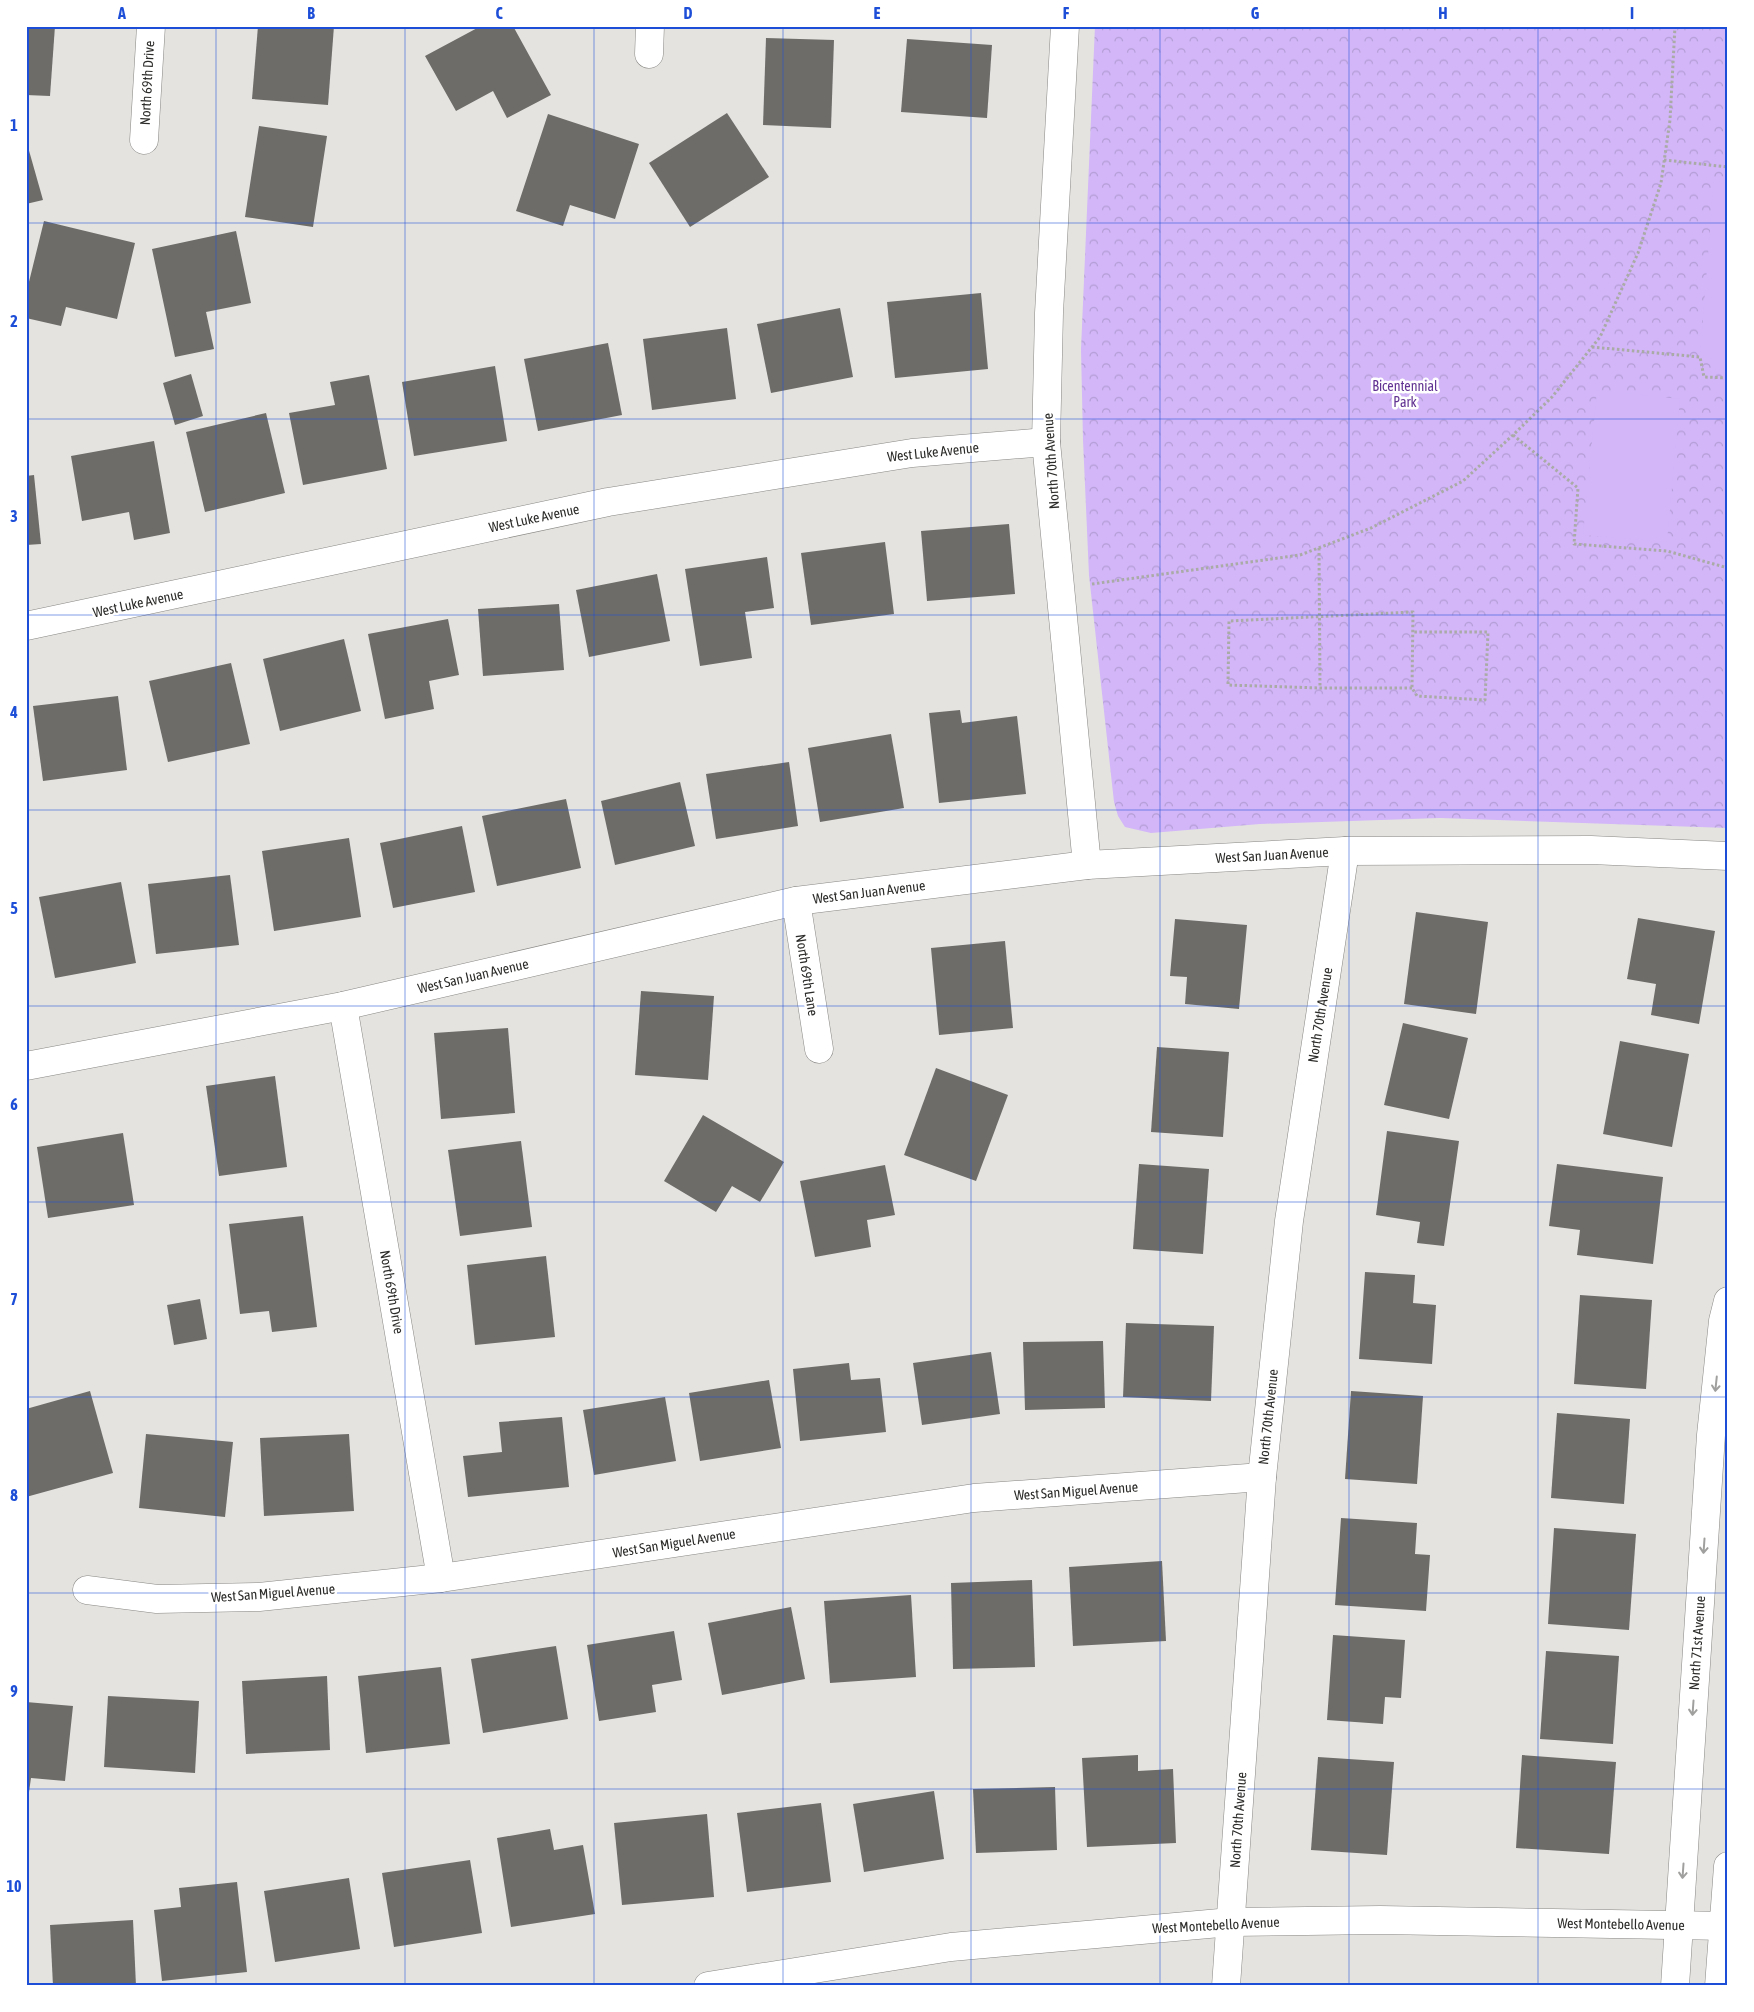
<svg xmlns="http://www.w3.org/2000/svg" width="1754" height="2012" viewBox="0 0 1754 2012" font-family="'Asap Condensed',sans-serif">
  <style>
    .forest { fill: url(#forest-crowns) }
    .pitch { fill: #d2b6f8 }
    .building { fill: #6d6c69 }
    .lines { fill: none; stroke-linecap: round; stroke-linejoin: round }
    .minor-casing { stroke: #888784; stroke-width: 29 }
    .path { stroke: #aaaaa7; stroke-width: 3; stroke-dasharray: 2.5 2.5; stroke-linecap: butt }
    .minor { stroke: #fff; stroke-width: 28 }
    .oneway { stroke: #a0a09f }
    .grid { fill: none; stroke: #1d4ed8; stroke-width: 1; stroke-opacity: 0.55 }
    .labels { text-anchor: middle; stroke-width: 5; stroke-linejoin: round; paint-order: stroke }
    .street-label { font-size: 14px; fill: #2c2c2a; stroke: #fff }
    .park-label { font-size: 14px; fill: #623392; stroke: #fff }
    .neatline { fill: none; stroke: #1d4ed8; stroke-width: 2 }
    .grid-label { font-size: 16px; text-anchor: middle; font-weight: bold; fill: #1d4ed8 }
  </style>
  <defs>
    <pattern id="forest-crowns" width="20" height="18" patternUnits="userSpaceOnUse" patternTransform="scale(1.25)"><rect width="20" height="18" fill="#d2b6f8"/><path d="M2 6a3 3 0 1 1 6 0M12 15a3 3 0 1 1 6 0" fill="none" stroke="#b49dd5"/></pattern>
  </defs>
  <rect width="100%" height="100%" fill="#e4e3e0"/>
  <!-- forest -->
  <polygon class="forest" points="1095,26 1728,26 1728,828 1440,818 1260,824 1151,833 1125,827 1118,816 1114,802 1089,575 1083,440 1081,349"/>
  <!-- pitch -->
  <g class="pitch">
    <polygon points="1714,179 1728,180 1728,360 1700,357"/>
    <polygon points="1597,390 1680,399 1667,542 1583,535"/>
  </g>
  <!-- building -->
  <g class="building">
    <polygon points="26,26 55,26 50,96 26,95"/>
    <polygon points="258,26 334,26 328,105 252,99"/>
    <polygon points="481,26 513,26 551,95 507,118 493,91 456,111 425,56"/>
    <polygon points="766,38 834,40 831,128 763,125"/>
    <polygon points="907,39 992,45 987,118 901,112"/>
    <polygon points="727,113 769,177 690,227 649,163"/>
    <polygon points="548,114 639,144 615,219 570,205 563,226 516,211"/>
    <polygon points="259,126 327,136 313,227 245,217"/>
    <polygon points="26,140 43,200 26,204"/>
    <polygon points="44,221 135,243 117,319 66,307 61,326 26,318 26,294"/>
    <polygon points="236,231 251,303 206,312 214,349 175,357 152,249"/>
    <polygon points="981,293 988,369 895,378 887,302"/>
    <polygon points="840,308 853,377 771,393 757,324"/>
    <polygon points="727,328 736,399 652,410 643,339"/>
    <polygon points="608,343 622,415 538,431 524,359"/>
    <polygon points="495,366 507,441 414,456 402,382"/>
    <polygon points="191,374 203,416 175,425 163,383"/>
    <polygon points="369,375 387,469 303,485 289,413 335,405 330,382"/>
    <polygon points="266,413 285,493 205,512 186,432"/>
    <polygon points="154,441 170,533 134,540 129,512 82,521 71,456"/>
    <polygon points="34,475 41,544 26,545 26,476"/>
    <polygon points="1009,524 1015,594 927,601 921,531"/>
    <polygon points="885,542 894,614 811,625 801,553"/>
    <polygon points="767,557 774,608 745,612 752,658 700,666 685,569"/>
    <polygon points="657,574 670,641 589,657 576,590"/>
    <polygon points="559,604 564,670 483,676 478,609"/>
    <polygon points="448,619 459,675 429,681 434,709 385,719 368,634"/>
    <polygon points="344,639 361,711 280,731 263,659"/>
    <polygon points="231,663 250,744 168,762 149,681"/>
    <polygon points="118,696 127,770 43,781 33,706"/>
    <polygon points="960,710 962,723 1017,716 1026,794 939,803 929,713"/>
    <polygon points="891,734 904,808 820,822 808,748"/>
    <polygon points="789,762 798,826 716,839 706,774"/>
    <polygon points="680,782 695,846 615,865 601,801"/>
    <polygon points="566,799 581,868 497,886 482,816"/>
    <polygon points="462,826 475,892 393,908 380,843"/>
    <polygon points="349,838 361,917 274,931 262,851"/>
    <polygon points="230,875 239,945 156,954 148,884"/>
    <polygon points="121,882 136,963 55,978 39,897"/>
    <polygon points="1416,912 1488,922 1476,1014 1404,1004"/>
    <polygon points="1638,918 1715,931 1699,1024 1651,1015 1656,984 1627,979"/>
    <polygon points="1175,919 1247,925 1239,1009 1185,1004 1187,977 1170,976"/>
    <polygon points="1005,941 1013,1028 939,1035 931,948"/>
    <polygon points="641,991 714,996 708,1080 635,1075"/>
    <polygon points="1403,1023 1468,1038 1449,1119 1384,1105"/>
    <polygon points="508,1028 515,1113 441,1119 434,1033"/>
    <polygon points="1620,1041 1689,1054 1672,1147 1603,1134"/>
    <polygon points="1157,1047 1229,1052 1223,1137 1151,1132"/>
    <polygon points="936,1068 1008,1095 976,1181 904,1155"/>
    <polygon points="275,1076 287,1167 219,1176 206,1086"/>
    <polygon points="703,1115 784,1162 760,1202 732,1186 716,1212 664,1181"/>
    <polygon points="1387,1131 1459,1141 1444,1246 1417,1243 1420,1222 1376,1215"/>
    <polygon points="123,1133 134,1205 48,1218 37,1147"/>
    <polygon points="521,1141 532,1227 460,1236 448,1150"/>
    <polygon points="1139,1164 1209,1169 1203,1254 1133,1249"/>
    <polygon points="1557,1164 1663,1177 1653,1264 1577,1255 1580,1230 1549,1226"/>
    <polygon points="885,1165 895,1215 867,1220 871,1247 815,1257 800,1181"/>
    <polygon points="303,1216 317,1327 272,1332 269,1311 240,1314 229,1224"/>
    <polygon points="546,1256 555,1337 475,1345 467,1265"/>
    <polygon points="1365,1272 1415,1275 1413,1303 1436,1305 1432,1364 1359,1359"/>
    <polygon points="1580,1295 1652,1300 1646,1389 1574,1384"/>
    <polygon points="200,1299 207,1339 174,1345 167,1305"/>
    <polygon points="1126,1323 1214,1326 1211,1401 1123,1397"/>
    <polygon points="1103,1341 1105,1408 1025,1410 1023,1342"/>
    <polygon points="991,1352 1000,1414 922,1425 913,1363"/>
    <polygon points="849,1363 851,1380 880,1378 886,1432 800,1441 793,1369"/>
    <polygon points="769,1380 781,1448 700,1461 689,1393"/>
    <polygon points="90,1391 113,1473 26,1497 26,1409"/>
    <polygon points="1351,1391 1423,1396 1417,1484 1345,1479"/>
    <polygon points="665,1397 676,1461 594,1475 583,1410"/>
    <polygon points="1557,1413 1630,1419 1624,1504 1551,1498"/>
    <polygon points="562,1417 569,1487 468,1497 463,1456 502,1452 499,1422"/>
    <polygon points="146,1434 233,1442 225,1517 139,1508"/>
    <polygon points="349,1434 354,1511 264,1516 260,1438"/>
    <polygon points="1341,1518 1417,1523 1415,1554 1430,1555 1426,1611 1335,1605"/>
    <polygon points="1554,1528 1636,1534 1629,1630 1548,1624"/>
    <polygon points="1162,1561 1166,1641 1073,1646 1069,1567"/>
    <polygon points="1032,1580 1035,1667 953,1669 951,1583"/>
    <polygon points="911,1595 916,1677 830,1683 824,1601"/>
    <polygon points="791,1607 805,1679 722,1695 708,1623"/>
    <polygon points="674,1631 682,1680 652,1685 656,1712 599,1721 587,1645"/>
    <polygon points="1333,1635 1405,1640 1401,1698 1385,1697 1383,1724 1327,1720"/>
    <polygon points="556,1646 568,1719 483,1733 471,1659"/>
    <polygon points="1546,1651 1619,1656 1613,1744 1540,1739"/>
    <polygon points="441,1667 450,1744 366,1753 358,1676"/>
    <polygon points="327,1676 330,1750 246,1754 242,1681"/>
    <polygon points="108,1696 199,1701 195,1773 104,1767"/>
    <polygon points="26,1702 73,1706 65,1781 31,1778 29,1792 26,1792"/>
    <polygon points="1138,1755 1138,1771 1173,1769 1176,1843 1087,1847 1082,1758"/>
    <polygon points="1522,1755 1616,1762 1609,1854 1516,1848"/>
    <polygon points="1318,1757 1394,1762 1387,1855 1311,1850"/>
    <polygon points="1055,1787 1057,1850 976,1853 973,1789"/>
    <polygon points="934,1791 944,1859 864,1872 853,1804"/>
    <polygon points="821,1803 831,1882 747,1892 737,1813"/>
    <polygon points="707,1814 714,1897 622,1905 614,1823"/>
    <polygon points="550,1829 554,1850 583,1845 595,1914 511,1927 497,1838"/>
    <polygon points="470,1860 482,1933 394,1947 382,1873"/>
    <polygon points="349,1878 360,1949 275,1962 264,1891"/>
    <polygon points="237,1882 247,1972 162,1981 154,1910 181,1907 179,1888"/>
    <polygon points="133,1920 136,1986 53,1986 50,1925"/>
  </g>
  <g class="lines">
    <defs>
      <g id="minor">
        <polyline points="1065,26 1049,313 1046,442 1087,865"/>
        <polyline points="649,54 650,26"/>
        <polyline points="144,140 151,26"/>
        <polyline points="26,626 608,502 912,453 1046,442"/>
        <polyline points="796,901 819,1049"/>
        <polyline points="343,1006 441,1578"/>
        <polyline points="26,1066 343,1006 796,901 1087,865 1345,851 1591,850 1728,856"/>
        <polyline points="87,1590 157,1599 259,1597 441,1578 974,1498 1262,1477"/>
        <polyline points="708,1986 951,1947 1231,1922 1380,1920 1728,1926"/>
        <polyline points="1226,1986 1262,1477 1289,1221 1345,851"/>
        <polyline points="1675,1986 1711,1435 1723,1321 1728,1301"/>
        <polyline points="1719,1986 1728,1866"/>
      </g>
    </defs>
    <!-- minor casing -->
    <use href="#minor" class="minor-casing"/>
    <!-- path -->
    <g class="path">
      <polyline points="1664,160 1728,167"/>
      <polyline points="1592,347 1700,357 1704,377 1728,378"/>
      <polyline points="1513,435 1578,488 1574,544 1667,551 1728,568"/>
      <polyline points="1319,548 1320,688"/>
      <polyline points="1092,584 1300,555 1371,528 1463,481 1513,435 1552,397 1600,337 1638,253 1661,183 1670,120 1675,26"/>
      <polyline points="1412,688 1320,688 1228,685 1229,621 1413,612 1412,688 1417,696 1485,700 1488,632 1412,632"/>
    </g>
    <!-- minor -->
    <use href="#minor" class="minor"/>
  </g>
  <!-- one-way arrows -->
  <defs><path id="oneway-shaft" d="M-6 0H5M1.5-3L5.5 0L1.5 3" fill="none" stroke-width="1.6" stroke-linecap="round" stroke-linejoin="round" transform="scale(1.25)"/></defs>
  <g class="oneway">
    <use href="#oneway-shaft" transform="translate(1716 1384) rotate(96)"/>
    <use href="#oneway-shaft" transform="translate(1704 1546) rotate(94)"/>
    <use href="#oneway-shaft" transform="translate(1693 1708) rotate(94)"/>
    <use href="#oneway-shaft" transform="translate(1683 1871) rotate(94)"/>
  </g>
  <!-- grid -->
  <path class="grid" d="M216,26V1986M405,26V1986M594,26V1986M783,26V1986M971,26V1986M1160,26V1986M1349,26V1986M1538,26V1986M26,223H1728M26,419H1728M26,615H1728M26,810H1728M26,1006H1728M26,1202H1728M26,1397H1728M26,1593H1728M26,1789H1728"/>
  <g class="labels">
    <!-- street labels -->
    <g class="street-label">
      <text transform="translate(147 83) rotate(-87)" y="5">North 69th Drive</text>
      <text transform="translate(933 452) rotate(-6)" y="5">West Luke Avenue</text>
      <text transform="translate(1051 461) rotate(-94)" y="5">North 70th Avenue</text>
      <text transform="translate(534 518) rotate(-12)" y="5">West Luke Avenue</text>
      <text transform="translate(138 603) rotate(-12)" y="5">West Luke Avenue</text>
      <text transform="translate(1272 855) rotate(-3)" y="5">West San Juan Avenue</text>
      <text transform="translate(869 892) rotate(-7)" y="5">West San Juan Avenue</text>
      <text transform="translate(807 975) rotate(81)" y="5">North 69th Lane</text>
      <text transform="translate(473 976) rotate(-13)" y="5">West San Juan Avenue</text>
      <text transform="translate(1320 1015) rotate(-81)" y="5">North 70th Avenue</text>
      <text transform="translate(392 1292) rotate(80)" y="5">North 69th Drive</text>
      <text transform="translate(1268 1417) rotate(-84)" y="5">North 70th Avenue</text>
      <text transform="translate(1076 1491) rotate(-4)" y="5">West San Miguel Avenue</text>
      <text transform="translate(674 1543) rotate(-9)" y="5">West San Miguel Avenue</text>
      <text transform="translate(273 1593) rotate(-4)" y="5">West San Miguel Avenue</text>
      <text transform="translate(1697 1643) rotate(-86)" y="5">North 71st Avenue</text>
      <text transform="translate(1238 1820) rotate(-86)" y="5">North 70th Avenue</text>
      <text transform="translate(1621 1924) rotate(1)" y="5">West Montebello Avenue</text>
      <text transform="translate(1216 1925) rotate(-3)" y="5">West Montebello Avenue</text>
    </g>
    <!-- park labels -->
    <g class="park-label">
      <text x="1405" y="391">Bicentennial<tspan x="1405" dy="16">Park</tspan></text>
    </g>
  </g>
  <!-- border -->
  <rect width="1754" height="2012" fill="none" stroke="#ffffff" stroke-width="55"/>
  <rect x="28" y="28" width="1698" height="1956" class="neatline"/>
  <g class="grid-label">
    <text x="122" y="19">A</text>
    <text x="311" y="19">B</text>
    <text x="499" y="19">C</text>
    <text x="688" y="19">D</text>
    <text x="877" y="19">E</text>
    <text x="1066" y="19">F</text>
    <text x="1255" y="19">G</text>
    <text x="1443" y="19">H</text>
    <text x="1632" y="19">I</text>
    <text x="14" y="131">1</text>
    <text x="14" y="327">2</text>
    <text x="14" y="522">3</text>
    <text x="14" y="718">4</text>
    <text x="14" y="914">5</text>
    <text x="14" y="1110">6</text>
    <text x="14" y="1305">7</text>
    <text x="14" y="1501">8</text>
    <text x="14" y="1697">9</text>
    <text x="14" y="1892">10</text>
  </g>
</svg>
